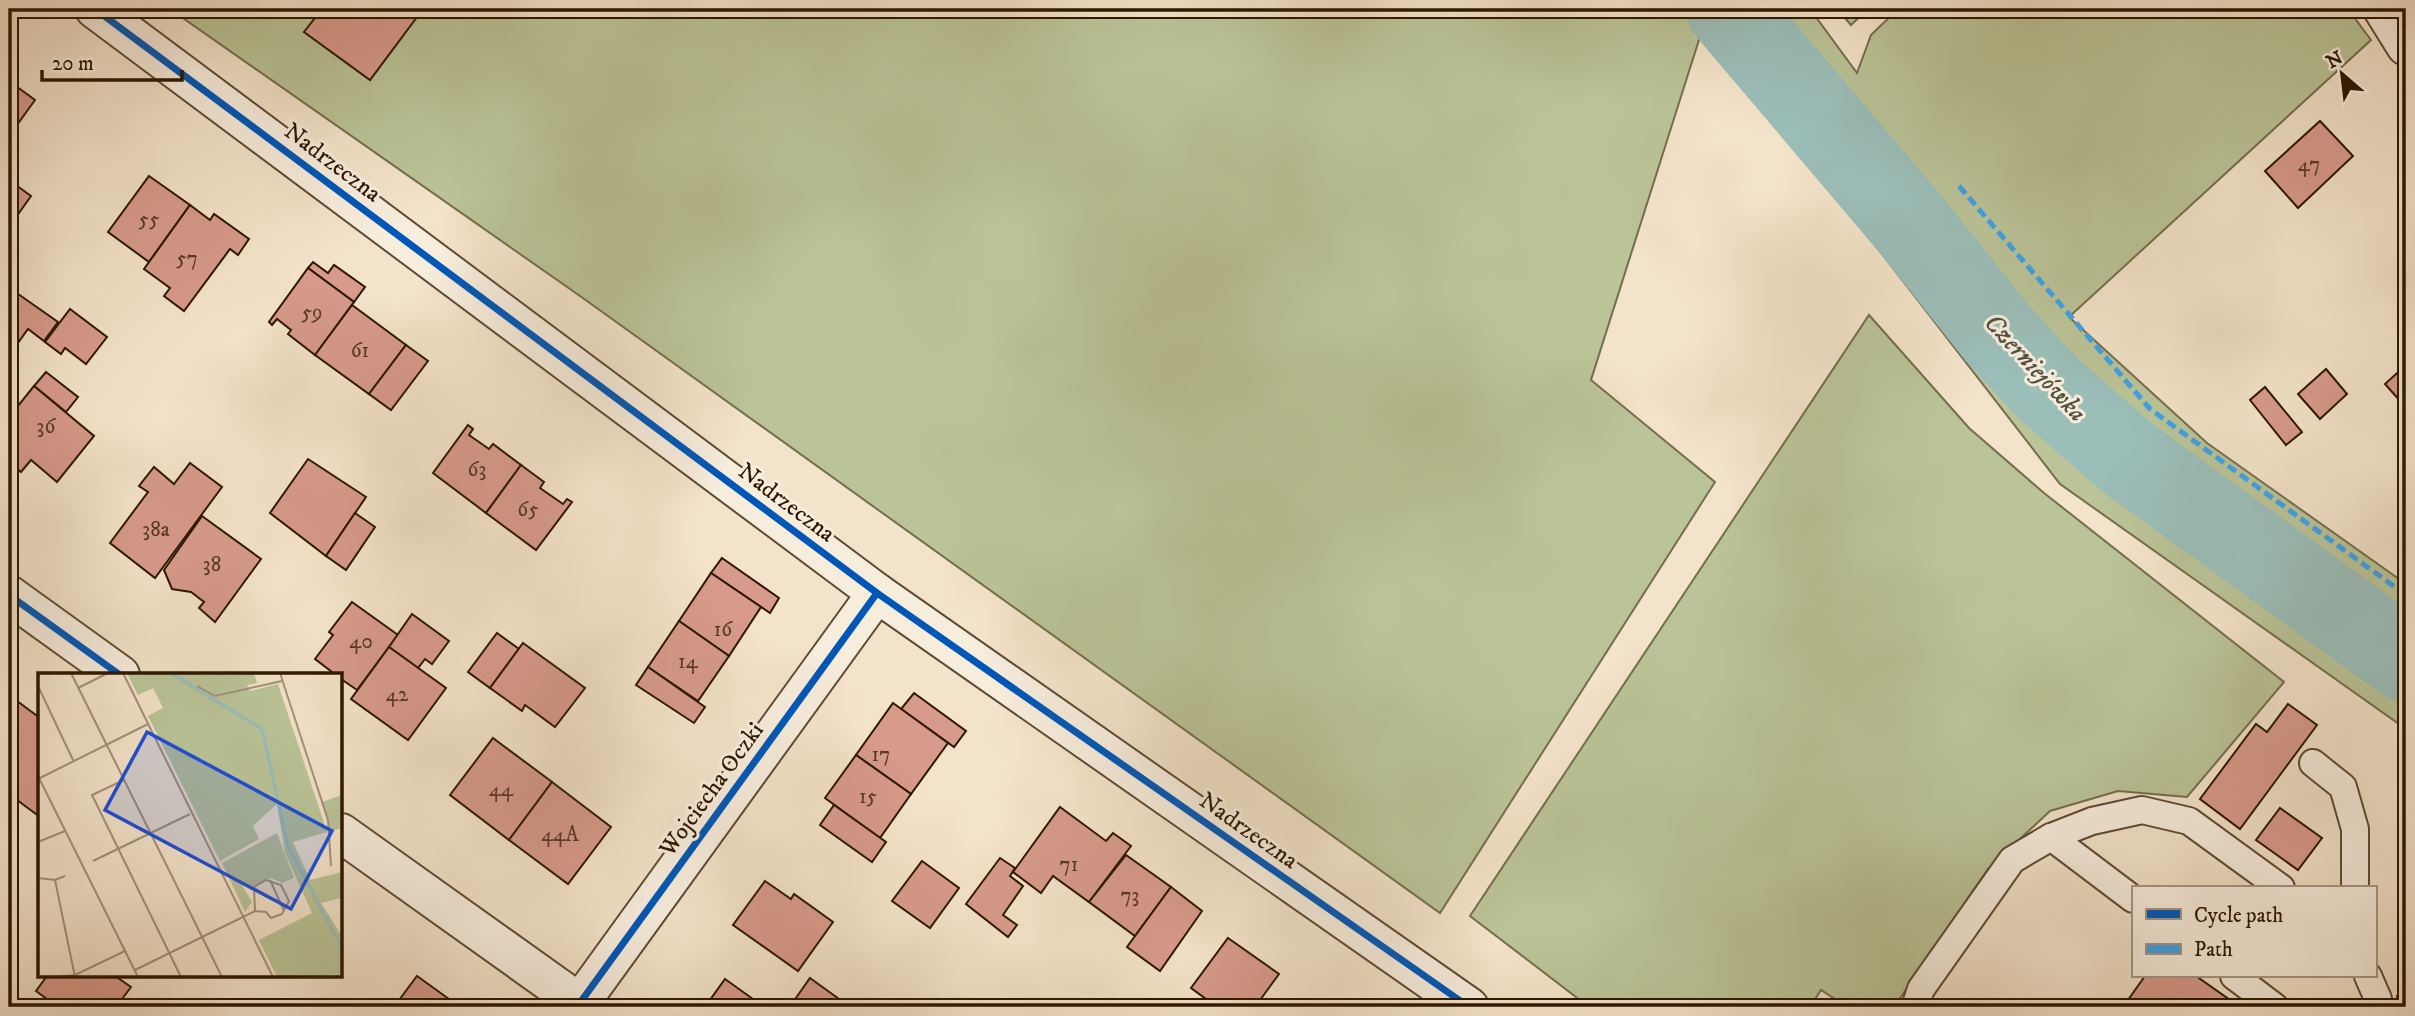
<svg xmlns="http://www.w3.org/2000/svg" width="2415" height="1016" viewBox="0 0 2415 1016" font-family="'IM FELL DW Pica',serif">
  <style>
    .green { fill: #bac498; stroke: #746e4c; stroke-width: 2 }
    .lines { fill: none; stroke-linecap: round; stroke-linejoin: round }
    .river { stroke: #9bbeb9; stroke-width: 84 }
    .building { fill: #d79a8b; stroke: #2d1701; stroke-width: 2 }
    .service-casing { stroke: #5e4a33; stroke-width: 30 }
    .minor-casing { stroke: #5e4a33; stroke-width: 42 }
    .service { stroke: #f7eddd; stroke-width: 26 }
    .minor { stroke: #f7eddd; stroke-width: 38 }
    .quiet { stroke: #3ea2e9; stroke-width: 5; stroke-dasharray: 10 5; stroke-linecap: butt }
    .cycleway-casing { stroke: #f7eddd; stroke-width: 11 }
    .cycleway { stroke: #0057b8; stroke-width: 7 }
    .labels { text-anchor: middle; stroke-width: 6; stroke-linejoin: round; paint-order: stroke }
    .number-label { font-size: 21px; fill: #583824 }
    .street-label { font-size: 24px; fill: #2d1701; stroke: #f7eddd }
    .water-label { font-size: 26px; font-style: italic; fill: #545141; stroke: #f7eddd }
    .inset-river { fill: none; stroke: #9bbeb9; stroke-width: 3.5 }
    .inset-road { fill: none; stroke: #a4917a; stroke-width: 2 }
    .view { fill: #1d4ed8; fill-opacity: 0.15; stroke: #1d4ed8; stroke-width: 3.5 }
    .inset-edge { fill: none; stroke: #2d1701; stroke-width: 3.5 }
  </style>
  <rect width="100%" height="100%" fill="#f3e3ca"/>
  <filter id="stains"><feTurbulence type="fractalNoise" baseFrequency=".00286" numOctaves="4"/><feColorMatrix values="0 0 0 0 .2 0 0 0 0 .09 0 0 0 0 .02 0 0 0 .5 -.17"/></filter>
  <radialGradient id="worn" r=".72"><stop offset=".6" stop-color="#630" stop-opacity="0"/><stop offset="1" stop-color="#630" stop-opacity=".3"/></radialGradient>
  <!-- green -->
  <g class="green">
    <polygon points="170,9 1810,9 1857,73 1871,35 1898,9 2348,9 2371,40 2069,317 2207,443 2406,584 2406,729 2060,484 1704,24 1591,380 1715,482 1440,913 580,296"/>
    <polygon points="1837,9 1868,9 1851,25"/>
    <polygon points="1869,315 1969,428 2044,493 2284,682 2187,797 2118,791 2050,811 1988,869 1894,1007 1847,1007 1821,990 1810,1007 1589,1007 1470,916"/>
  </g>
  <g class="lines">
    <!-- river -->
    <polyline class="river" points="1728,9 1912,226 1998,334 2049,389 2129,459 2406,660"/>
  </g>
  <!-- building -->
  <g class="building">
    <polygon points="322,9 423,9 370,80 304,32"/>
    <polygon points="9,81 35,100 9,136"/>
    <polygon points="2320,121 2353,156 2298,208 2265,171"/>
    <polygon points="149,176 190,205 149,262 108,232"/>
    <polygon points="9,180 31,196 9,227"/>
    <polygon points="190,205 210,220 214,214 249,239 238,255 230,249 184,311 164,296 170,288 144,269"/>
    <polygon points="313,262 328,273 334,265 365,287 354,302 308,268"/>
    <polygon points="308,268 354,302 315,355 288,334 291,330 277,319 272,325 269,322"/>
    <polygon points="11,289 58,322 44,341 28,329 15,347 9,342"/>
    <polygon points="352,305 406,345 369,394 315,355"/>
    <polygon points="70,309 107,337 86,364 65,348 61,354 45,342"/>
    <polygon points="406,345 428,361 391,410 369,394"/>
    <polygon points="2406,365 2406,399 2402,403 2385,384"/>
    <polygon points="2326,369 2347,394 2320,419 2298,394"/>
    <polygon points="46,372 78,397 66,412 34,386"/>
    <polygon points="34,386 94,436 57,482 31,460 21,472 9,462 16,448 9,442 9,417"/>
    <polygon points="2265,387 2302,432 2286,445 2250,400"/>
    <polygon points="468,425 473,429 469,435 489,449 493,444 521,465 486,513 433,473"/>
    <polygon points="308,459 366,497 326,556 270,513"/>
    <polygon points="190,463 222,487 155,578 110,543 148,492 139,486 154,467 174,484"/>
    <polygon points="521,465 544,482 540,488 563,504 567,499 572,502 536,550 486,513"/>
    <polygon points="355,513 375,527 346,570 326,556"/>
    <polygon points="202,516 261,559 215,622 199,608 204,602 191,592 172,589 164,570"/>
    <polygon points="722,558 779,598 770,613 711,573"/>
    <polygon points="711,573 761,607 729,656 679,621"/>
    <polygon points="352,602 398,635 357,690 341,679 341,675 336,675 315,659 333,635 329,632"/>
    <polygon points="412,614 449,641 432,664 425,659 418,668 389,647"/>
    <polygon points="679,621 729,656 698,701 648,667"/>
    <polygon points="497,633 519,649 490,688 468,672"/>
    <polygon points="523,643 585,688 555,727 525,705 522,711 490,688"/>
    <polygon points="389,647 446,688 408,740 351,699"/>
    <polygon points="648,667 705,707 694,723 636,685"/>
    <polygon points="914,693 966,731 954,747 901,709"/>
    <polygon points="13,698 40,718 40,817 9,794 9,704"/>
    <polygon points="893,703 948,743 911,794 856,755"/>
    <polygon points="2288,704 2317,725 2240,829 2200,799 2256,724 2267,732"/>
    <polygon points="493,738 552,782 509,840 450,795"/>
    <polygon points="856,755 911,794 880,838 825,798"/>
    <polygon points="552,782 611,827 568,884 509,840"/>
    <polygon points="834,805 886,842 872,862 820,825"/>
    <polygon points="1060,807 1106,841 1113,833 1131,846 1089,902 1053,876 1041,893 1013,872"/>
    <polygon points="2280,808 2322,838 2298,870 2256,840"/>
    <polygon points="1126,855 1171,887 1135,936 1089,902"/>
    <polygon points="1000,858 1015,868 1010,876 1023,886 1003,915 1017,925 1008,937 966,904"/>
    <polygon points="922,861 959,888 930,928 892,901"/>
    <polygon points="765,881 791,899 794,894 833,922 798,971 733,925"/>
    <polygon points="1171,887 1202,911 1160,971 1127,947"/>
    <polygon points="1228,938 1279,974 1255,1007 1220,1005 1217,1007 1191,988"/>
    <polygon points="47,976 115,976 131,987 116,1007 58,1007 36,991"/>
    <polygon points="417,976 460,1007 394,1007"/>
    <polygon points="2145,976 2196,976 2240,1007 2123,1007"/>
    <polygon points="810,978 850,1007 791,1005"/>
    <polygon points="725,979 764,1007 705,1007"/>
    <polygon points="2406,994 2406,1007 2399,1007 2397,996"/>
  </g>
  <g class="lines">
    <defs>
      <g id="service">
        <polyline points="2313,763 2343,787 2355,829 2355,888"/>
        <polyline points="2051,837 2133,899"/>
        <polyline points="2234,976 2275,1007"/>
        <polyline points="2368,976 2378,999 2377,1007"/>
        <polyline points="1915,1007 1921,989 2012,860 2051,837 2092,821 2142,810 2189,821 2281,888"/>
      </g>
      <g id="minor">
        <polyline points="95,9 877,593 1469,1007"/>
        <polyline points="2383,9 2406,46"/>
        <polyline points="9,595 120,675"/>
        <polyline points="341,833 585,1007"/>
        <polyline points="577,1007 877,593"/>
      </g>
    </defs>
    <!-- service casing -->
    <use href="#service" class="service-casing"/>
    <!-- minor casing -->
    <use href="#minor" class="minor-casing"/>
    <!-- service -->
    <use href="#service" class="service"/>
    <!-- minor -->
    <use href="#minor" class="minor"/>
    <!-- quiet -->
    <polyline class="quiet" points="1959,186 2150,409 2406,595"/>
    <defs>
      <g id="cycleway">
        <polyline points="95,9 877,593 1469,1007"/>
        <polyline points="9,595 120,675"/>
        <polyline points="577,1007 877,593"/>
      </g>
    </defs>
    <!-- cycleway casing -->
    <use href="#cycleway" class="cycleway-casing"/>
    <!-- cycleway -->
    <use href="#cycleway" class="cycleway"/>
  </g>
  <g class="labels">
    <!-- number labels -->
    <g class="number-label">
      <text x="2309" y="171">47</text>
      <text x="149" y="226">55</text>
      <text x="187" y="265">57</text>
      <text x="312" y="319">59</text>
      <text x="360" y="357">61</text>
      <text x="46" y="433">36</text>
      <text x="477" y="476">63</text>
      <text x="528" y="516">65</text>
      <text x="156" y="536">38a</text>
      <text x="212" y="571">38</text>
      <text x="723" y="636">16</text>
      <text x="361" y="648">40</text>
      <text x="688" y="668">14</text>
      <text x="397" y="701">42</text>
      <text x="881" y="761">17</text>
      <text x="501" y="796">44</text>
      <text x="868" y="803">15</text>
      <text x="560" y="841">44A</text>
      <text x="1069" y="871">71</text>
      <text x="1130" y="902">73</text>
    </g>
    <!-- street labels -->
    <g class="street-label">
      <text transform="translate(333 162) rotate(37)" y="8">Nadrzeczna</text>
      <text transform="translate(787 502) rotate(37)" y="8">Nadrzeczna</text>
      <text transform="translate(711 789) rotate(-54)" y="8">Wojciecha Oczki</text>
      <text transform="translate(1249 830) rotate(35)" y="8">Nadrzeczna</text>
    </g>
    <!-- water labels -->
    <g class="water-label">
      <text transform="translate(2036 367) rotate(47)" y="9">Czerniejówka</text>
    </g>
  </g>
  <!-- overview -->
  <g transform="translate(38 673)">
    <rect width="304" height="304" fill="#f3e3ca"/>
    <path d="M89,0H216L219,10L209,12L212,18L240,11L289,159L255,169L272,207L304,199V225L283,230L304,263V304H239L221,267L274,240L247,180L239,131L215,153L221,166L182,188L110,43L125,35L115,15L100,22ZM304,122V155L292,158L284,129ZM239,160L256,205L244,210L233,205L211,215L204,212L214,229L207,239L184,190Z" fill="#bac498"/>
    <path class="inset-river" d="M133,0L224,56L250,173L305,277"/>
    <path class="inset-road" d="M33,0L184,304M85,0L235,304M242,0L290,147L293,193M0,13L35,87M159,13L177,23L244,8M40,15L70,0M0,103L100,304M0,106L110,51M86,107L54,122L143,304M0,169L27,158M55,188L152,141M0,205L17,207L27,203M17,207L37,304M232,207L246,238M97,297L217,238L228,239L233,245L244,241L251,228L243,212L228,207L216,214L217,238M17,304L37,302L87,278"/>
    <path class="view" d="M109,59L294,158L253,236L67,137Z"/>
    <rect width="304" height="304" class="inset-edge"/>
  </g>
  <!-- margin -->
  <rect width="2415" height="1016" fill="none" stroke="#f3e3ca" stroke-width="35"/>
  <rect x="10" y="10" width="2394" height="995" fill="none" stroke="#2d1701" stroke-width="3.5"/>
  <rect x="18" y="18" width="2380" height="981" fill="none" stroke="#2d1701" stroke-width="2"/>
  <!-- legend -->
  <rect x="2132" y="886" width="245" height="91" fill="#f7eddd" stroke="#a69785" stroke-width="2"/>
  <rect x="2146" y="909" width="35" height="10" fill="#0057b8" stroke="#a69785" stroke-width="2"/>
  <text x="2194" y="922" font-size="21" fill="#2d1701">Cycle path</text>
  <rect x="2146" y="944" width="35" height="10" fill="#3ea2e9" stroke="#a69785" stroke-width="2"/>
  <text x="2194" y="956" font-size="21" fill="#2d1701">Path</text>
  <!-- north arrow -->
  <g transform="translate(2342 74) rotate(332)" stroke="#f7eddd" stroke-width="5" paint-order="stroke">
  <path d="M0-5L12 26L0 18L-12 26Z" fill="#2d1701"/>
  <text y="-10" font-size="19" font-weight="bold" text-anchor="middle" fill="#2d1701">N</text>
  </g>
  <!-- scale -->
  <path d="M42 70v10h140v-10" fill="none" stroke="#2d1701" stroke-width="3.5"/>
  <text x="52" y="70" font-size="21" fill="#2d1701" stroke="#f7eddd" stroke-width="5" paint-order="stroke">20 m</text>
  <rect width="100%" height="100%" filter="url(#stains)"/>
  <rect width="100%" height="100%" fill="url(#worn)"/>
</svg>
